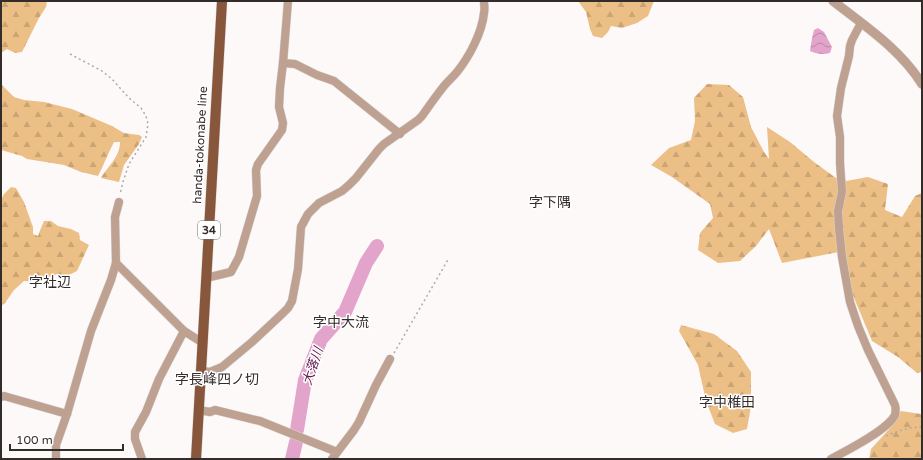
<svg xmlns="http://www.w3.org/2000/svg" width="923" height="460" viewBox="0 0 923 460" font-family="'Varela Round','Noto Sans JP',sans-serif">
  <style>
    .forest { fill: url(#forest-firs) }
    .water { fill: url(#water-waves) }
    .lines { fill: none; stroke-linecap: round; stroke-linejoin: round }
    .river { stroke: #e3a4cc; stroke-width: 14 }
    .minor-casing { stroke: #dad4d4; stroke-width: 9 }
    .tertiary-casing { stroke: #dad4d4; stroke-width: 10 }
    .primary-casing { stroke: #dad4d4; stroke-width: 11 }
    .path { stroke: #afa9a9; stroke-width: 1.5; stroke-dasharray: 2 3; stroke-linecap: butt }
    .minor { stroke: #bea191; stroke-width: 8 }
    .tertiary { stroke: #bea191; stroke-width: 9 }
    .primary { stroke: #87563b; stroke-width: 10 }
    .labels { text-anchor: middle; stroke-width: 3; stroke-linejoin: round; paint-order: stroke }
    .shield { fill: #fff; stroke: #716b6b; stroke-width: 1 }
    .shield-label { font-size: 11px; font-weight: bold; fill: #342c2b }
    .street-label { font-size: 12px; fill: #342c2b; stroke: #fff }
    .water-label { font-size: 13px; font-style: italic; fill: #60184c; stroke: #fff }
    .quarter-label { font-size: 14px; fill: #342c2b; stroke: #fff }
  </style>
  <defs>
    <pattern id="forest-firs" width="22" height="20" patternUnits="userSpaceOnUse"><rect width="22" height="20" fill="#ecbf86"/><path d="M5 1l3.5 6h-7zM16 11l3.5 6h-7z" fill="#cba474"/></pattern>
    <pattern id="water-waves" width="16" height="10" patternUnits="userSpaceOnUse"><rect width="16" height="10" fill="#e3a4cc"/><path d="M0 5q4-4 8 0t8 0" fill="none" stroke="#b986a6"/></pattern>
  </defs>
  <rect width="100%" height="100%" fill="#fef9f9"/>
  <!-- forest -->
  <g class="forest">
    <polygon points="1,1 47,1 46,7 39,18 22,52 15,53 7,49 1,53"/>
    <polygon points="578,1 654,1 648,16 637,23 622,28 611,26 608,32 602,38 593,36 590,29 586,12"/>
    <path d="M1,84L14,97L24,100L44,102L72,109L112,126L124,133L139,135L142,137L139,144L124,165L119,182L101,178C108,166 120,157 120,142H114C108,153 104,165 98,176L81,172L64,165L27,159L22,156L1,150Z"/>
    <polygon points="707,84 729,85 743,97 751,127 764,152 769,159 767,127 790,142 814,162 836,178 846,181 868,177 888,184 885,210 902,217 915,196 922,193 922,372 917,373 898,357 872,341 847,281 844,251 782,263 769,229 756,246 740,261 718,263 698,250 700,233 713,218 710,204 672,177 651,165 669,148 691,140 695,121 694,98"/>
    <polygon points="11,187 16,188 24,202 33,227 33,234 38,236 39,233 44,221 51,221 58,226 71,229 79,233 80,240 89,245 77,271 67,276 57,274 39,282 24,281 14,290 5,303 1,306 1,198 2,198 4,194"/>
    <polygon points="681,325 714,334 737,351 751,372 751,406 747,429 733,433 715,424 706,401 698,365 679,331"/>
    <polygon points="901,411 921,414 922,413 922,459 869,459 871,449 891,427"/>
  </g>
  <!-- water -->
  <path class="water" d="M818,28L824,32L832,47L830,53C824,55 816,54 810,51L812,38L814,30Z"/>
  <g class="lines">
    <!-- river -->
    <g class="river">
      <polyline points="297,430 305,380 321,339 345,312 366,263 377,246"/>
      <polyline points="292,459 296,442"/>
    </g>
    <defs>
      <g id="minor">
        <polyline points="283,63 295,64 317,75 334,81 400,134"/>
        <polyline points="116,263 184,331 203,343"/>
        <polyline points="206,278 231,272 239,257 257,196 256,170 258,164 282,130 283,123 279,107 280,88 283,63 288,1"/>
        <path d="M202,371L210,372L222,367L252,342L282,314L288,308L292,301L298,269L301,227L308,214L319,203L342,191L349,185L356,178L379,149L384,144L418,120L422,116C429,106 436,96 444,86C448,81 453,77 457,72C469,57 482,33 484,13C485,9 484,5 484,1"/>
        <polyline points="1,397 4,396 67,414"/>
        <polyline points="199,410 210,412 215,410 260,421 337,452"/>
        <polyline points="56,459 56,445 67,414 91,331 111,280 116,263 115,217 119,202"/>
        <polyline points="142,459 135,439 135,432 146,412 159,379 184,331"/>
        <polyline points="332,459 354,430 359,422 376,385 390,359"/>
        <path d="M831,459C846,451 888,430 895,415C896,411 896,409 895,405L868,350L858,326L850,302L842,257L839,228L838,211L842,192L840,163V137L837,116L841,88L849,56L850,46L852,40L861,23"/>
      </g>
      <path id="tertiary" d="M833,1C865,26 900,49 922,84"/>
      <polyline id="primary" points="196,459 222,1"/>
    </defs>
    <!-- minor casing -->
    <use href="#minor" class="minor-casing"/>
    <!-- tertiary casing -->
    <use href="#tertiary" class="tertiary-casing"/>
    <!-- primary casing -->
    <use href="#primary" class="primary-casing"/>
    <!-- path -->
    <g class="path">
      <polyline points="70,54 102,71 112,79 129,98 141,108 146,116 148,124 146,137 129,164 123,182 120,194"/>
      <polyline points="394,353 449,258"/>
      <path d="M886,436C898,431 909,427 922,427"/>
    </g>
    <!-- minor -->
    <use href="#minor" class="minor"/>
    <!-- tertiary -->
    <use href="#tertiary" class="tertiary"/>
    <!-- primary -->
    <use href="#primary" class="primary"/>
  </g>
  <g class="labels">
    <!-- shield labels -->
    <rect class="shield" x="198" y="221" width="22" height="18" rx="3"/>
    <g class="shield-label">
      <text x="209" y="234">34</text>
    </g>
    <!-- street labels -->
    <g class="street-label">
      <text transform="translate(200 145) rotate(-87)" y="4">handa-tokonabe line</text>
    </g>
    <!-- water labels -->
    <g class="water-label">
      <text transform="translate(312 366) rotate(-71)" y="5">大落川</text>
    </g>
    <!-- quarter labels -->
    <g class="quarter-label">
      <text x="550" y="207">字下隅</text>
      <text x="50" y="287">字社辺</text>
      <text x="341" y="327">字中大流</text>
      <text x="217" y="384">字長峰四ノ切</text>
      <text x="727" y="407">字中椎田</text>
    </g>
  </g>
  <!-- border -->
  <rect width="923" height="460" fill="none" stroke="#342c2b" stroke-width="4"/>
  <!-- scale -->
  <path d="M10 444v6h113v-6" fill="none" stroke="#342c2b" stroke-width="2"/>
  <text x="16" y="444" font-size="12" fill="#342c2b" stroke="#ffffff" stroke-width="3" paint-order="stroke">100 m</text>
</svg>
